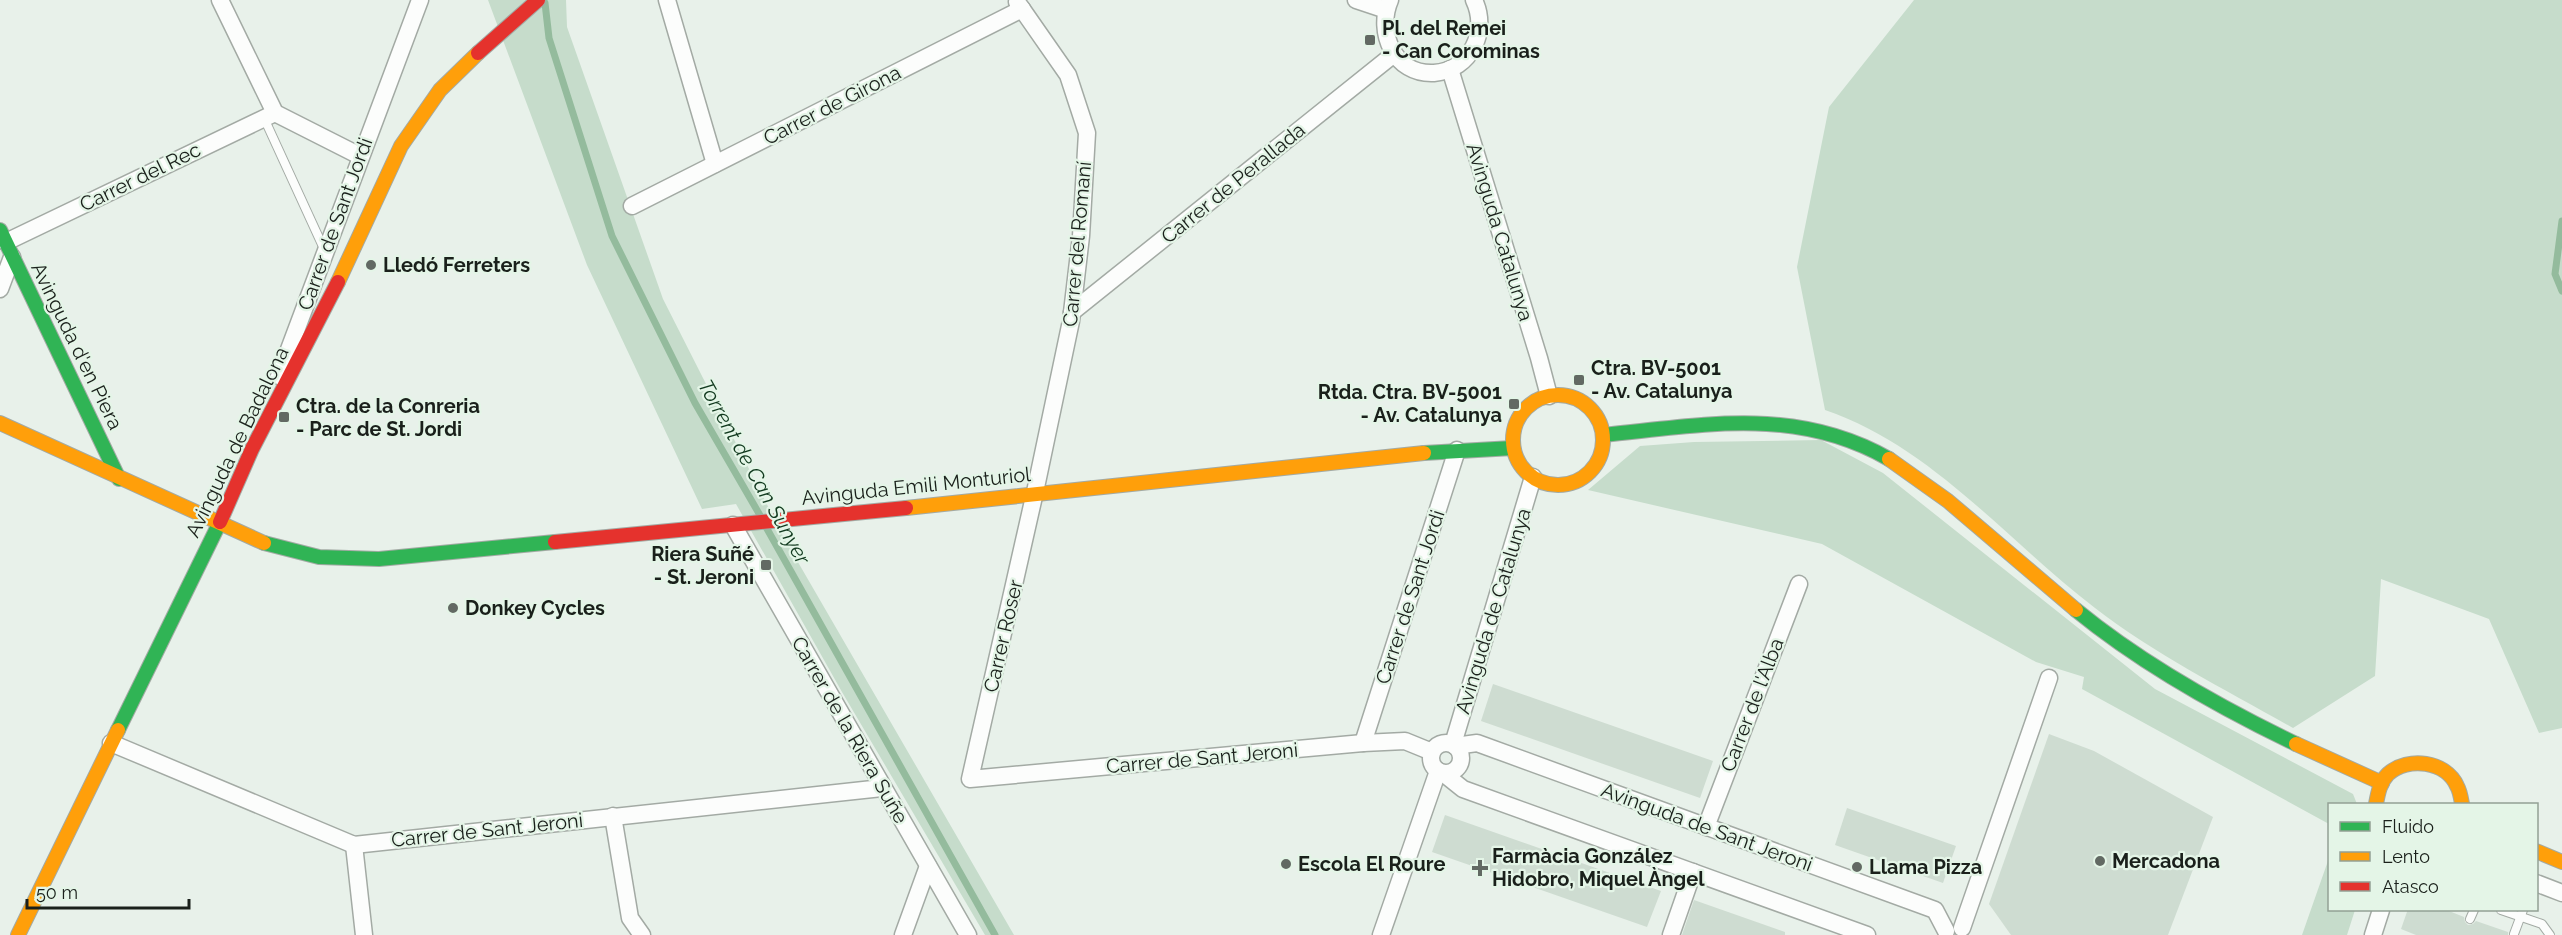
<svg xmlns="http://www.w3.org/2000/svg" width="2562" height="935" viewBox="0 0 2562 935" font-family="Raleway,sans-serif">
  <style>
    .green { fill: #c6dccb }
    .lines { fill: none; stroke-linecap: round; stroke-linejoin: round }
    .stream { stroke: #94bb9d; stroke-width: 7 }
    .building { fill: #cedcd1 }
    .lane-casing { stroke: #a3aaa4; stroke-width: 10 }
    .street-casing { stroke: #a3aaa4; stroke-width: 19 }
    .fast-casing { stroke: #a3aaa4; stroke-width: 16 }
    .slow-casing { stroke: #a3aaa4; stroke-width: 16 }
    .jam-casing { stroke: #a3aaa4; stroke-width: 16 }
    .lane { stroke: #fcfdfc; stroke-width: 8 }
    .street { stroke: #fcfdfc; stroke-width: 16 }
    .fast { stroke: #30b455; stroke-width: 14 }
    .slow { stroke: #ff9f0a; stroke-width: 14 }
    .jam { stroke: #e5322d; stroke-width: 14 }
    .poi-dot { fill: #626963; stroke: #e4f5e7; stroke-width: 2 }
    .labels { text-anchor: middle; stroke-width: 4.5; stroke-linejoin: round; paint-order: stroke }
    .poi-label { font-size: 20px; font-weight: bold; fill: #1a201b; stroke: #e4f5e7; text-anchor: start }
    .street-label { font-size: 20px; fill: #1a201b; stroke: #e4f5e7 }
    .water-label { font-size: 21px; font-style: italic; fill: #11391e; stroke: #e4f5e7 }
  </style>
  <rect width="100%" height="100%" fill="#e8f1ea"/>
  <!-- green -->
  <g class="green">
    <polygon points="488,0 566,0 567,27 663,299 784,538 1014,935 985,935 842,692 736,504 702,509 587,265"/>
    <path d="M1914,0H2562V728L2539,733L2489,619L2381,579L2375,676L2293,728C2226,690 2156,655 2095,608C2007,541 1933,447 1825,410L1797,267L1829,107Z"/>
    <polygon points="1821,440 1883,473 2155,689 2353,794 2357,804 2330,804 2329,824 2082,689 2084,677 2036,662 1822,544 1588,490 1640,446 1694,442"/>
    <polygon points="2329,858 2330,910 2355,910 2347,935 2302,935"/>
  </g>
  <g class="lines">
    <!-- stream -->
    <g class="stream">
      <polyline points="545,3 549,38 612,236 695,403 761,517"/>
      <polyline points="2562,221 2555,274 2562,291"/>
      <polyline points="766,527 995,935"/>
    </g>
  </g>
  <!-- building -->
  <g class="building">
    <polygon points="1493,684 1713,761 1700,798 1481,721"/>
    <polygon points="2049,734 2094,751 2213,817 2168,935 2011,935 1989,904"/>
    <polygon points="1847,808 1956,846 1943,883 1835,845"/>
    <polygon points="1445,815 1661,891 1647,927 1432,852"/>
    <polygon points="1694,900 1785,932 1785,935 1682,935"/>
    <polygon points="2408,909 2444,909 2464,917 2465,922 2468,925 2473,924 2476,921 2508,932 2508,935 2416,935 2401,929"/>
  </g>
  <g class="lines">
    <defs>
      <g id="lane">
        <polyline points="264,118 325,251"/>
        <polyline points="2501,910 2542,924 2550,935"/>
        <polyline points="2470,919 2474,910"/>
        <polyline points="2514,934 2523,910"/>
      </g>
      <g id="street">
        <polyline points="220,0 275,113 360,156"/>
        <polyline points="667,0 715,164"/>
        <polyline points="1356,0 1386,10"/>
        <path d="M1390,0C1376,32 1394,75 1434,73C1471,70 1489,31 1474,0"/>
        <polyline points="1022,9 1068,75 1087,133 1081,236 1071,321 1035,492 970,779 1363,743 1405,741 1432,752"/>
        <polyline points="1450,69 1539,358 1549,396"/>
        <polyline points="632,206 1022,9 1017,2"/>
        <polyline points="6,242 275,113"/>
        <polyline points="0,289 12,257"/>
        <polyline points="1072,312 1394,54"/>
        <polyline points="279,376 420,0"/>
        <polyline points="733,525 968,935"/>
        <circle cx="1446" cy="758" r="15"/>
        <polyline points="111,743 354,845 882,788"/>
        <polyline points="1363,743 1457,450"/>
        <polyline points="1453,744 1533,477"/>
        <polyline points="1455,746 1477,743 1935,910 1946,931"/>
        <polyline points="1443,773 1463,789 1867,935"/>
        <polyline points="613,816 630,918 642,935"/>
        <polyline points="1706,827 1799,584"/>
        <polyline points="354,845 364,935"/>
        <polyline points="2536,883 2562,893"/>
        <polyline points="1962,928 2049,678"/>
        <polyline points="903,935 928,866"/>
        <polyline points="1381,935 1438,771"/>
        <polyline points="1671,935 1693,872"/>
        <polyline points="2373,935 2381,910"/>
      </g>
      <g id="fast">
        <polyline points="0,230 119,479"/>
        <path d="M1603,435C1705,425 1796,406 1889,459"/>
        <polyline points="1424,453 1513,448"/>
        <polyline points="264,543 319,557 379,559 555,542"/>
        <path d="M2076,610C2142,664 2219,707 2296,744"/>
        <polyline points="118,730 220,522"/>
      </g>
      <g id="slow">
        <polyline points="338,282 401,146 440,90 478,53"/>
        <circle cx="1558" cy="440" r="45"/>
        <polyline points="0,423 264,543"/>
        <polyline points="1889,459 1948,501 2076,610"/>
        <polyline points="906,508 1424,453"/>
        <polyline points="2296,744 2382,783"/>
        <path d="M2376,804C2378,793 2380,782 2388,774C2408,756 2446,761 2457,786C2460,791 2461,798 2462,804"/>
        <polyline points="2536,851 2562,862"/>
        <polyline points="18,935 118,730"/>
      </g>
      <g id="jam">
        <polyline points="478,53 538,0"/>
        <polyline points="220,522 252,449 338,282"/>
        <polyline points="555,542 906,508"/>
      </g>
    </defs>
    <!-- lane casing -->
    <use href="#lane" class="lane-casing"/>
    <!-- street casing -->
    <use href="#street" class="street-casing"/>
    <!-- fast casing -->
    <use href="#fast" class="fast-casing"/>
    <!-- slow casing -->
    <use href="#slow" class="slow-casing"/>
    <!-- jam casing -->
    <use href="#jam" class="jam-casing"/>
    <!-- lane -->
    <use href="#lane" class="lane"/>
    <!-- street -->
    <use href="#street" class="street"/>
    <!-- fast -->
    <use href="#fast" class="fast"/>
    <!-- slow -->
    <use href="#slow" class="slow"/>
    <!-- jam -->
    <use href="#jam" class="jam"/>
  </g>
  <!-- markers -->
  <g class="poi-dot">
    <rect x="1364" y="34" width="12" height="12" rx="3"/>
    <circle cx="371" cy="265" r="6"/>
    <rect x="1573" y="374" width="12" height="12" rx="3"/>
    <rect x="1508" y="398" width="12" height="12" rx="3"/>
    <rect x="278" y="411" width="12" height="12" rx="3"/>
    <rect x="760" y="559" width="12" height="12" rx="3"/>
    <circle cx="453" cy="608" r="6"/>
    <circle cx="2100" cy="861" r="6"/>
    <circle cx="1286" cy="864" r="6"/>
    <circle cx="1857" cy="867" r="6"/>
    <path d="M1477 859h6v6h6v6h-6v6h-6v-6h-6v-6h6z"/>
  </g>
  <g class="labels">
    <!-- poi labels -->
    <g class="poi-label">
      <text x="1382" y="35">Pl. del Remei<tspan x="1382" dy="23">- Can Corominas</tspan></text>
      <text x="383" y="272">Lledó Ferreters</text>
      <text x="1591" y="375">Ctra. BV-5001<tspan x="1591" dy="23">- Av. Catalunya</tspan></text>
      <text x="1502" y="399" text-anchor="end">Rtda. Ctra. BV-5001<tspan x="1502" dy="23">- Av. Catalunya</tspan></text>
      <text x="296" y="413">Ctra. de la Conreria<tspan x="296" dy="23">- Parc de St. Jordi</tspan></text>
      <text x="754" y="561" text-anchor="end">Riera Suñé<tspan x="754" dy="23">- St. Jeroni</tspan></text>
      <text x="465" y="615">Donkey Cycles</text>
      <text x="1492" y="863">Farmàcia González<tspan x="1492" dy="23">Hidobro, Miquel Àngel</tspan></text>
      <text x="2112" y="868">Mercadona</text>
      <text x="1298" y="871">Escola El Roure</text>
      <text x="1869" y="874">Llama Pizza</text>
    </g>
    <!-- street labels -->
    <g class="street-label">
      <text transform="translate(832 105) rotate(-27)" y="7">Carrer de Girona</text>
      <text transform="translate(140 177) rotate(-26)" y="7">Carrer del Rec</text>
      <text transform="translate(1233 183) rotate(-39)" y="7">Carrer de Perallada</text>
      <text transform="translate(335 224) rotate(-70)" y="7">Carrer de Sant Jordi</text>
      <text transform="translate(1500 232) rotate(73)" y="7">Avinguda Catalunya</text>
      <text transform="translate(1077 244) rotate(-85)" y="7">Carrer del Romaní</text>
      <text transform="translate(77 346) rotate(64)" y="7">Avinguda d'en Piera</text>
      <text transform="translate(237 442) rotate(-64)" y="7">Avinguda de Badalona</text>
      <text transform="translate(916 486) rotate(-6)" y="7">Avinguda Emili Monturiol</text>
      <text transform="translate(1410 597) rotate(-72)" y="7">Carrer de Sant Jordi</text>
      <text transform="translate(1493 611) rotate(-73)" y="7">Avinguda de Catalunya</text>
      <text transform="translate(1003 636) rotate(-77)" y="7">Carrer Roser</text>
      <text transform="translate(1752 705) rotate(-69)" y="7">Carrer de l'Alba</text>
      <text transform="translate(850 730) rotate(60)" y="7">Carrer de la Riera Suñe</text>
      <text transform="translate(1202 758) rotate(-5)" y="7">Carrer de Sant Jeroni</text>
      <text transform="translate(1707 827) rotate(20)" y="7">Avinguda de Sant Jeroni</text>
      <text transform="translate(487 830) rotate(-6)" y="7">Carrer de Sant Jeroni</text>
    </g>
    <!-- water labels -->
    <g class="water-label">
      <text transform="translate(754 472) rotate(61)" y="7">Torrent de Can Sunyer</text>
    </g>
  </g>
  <!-- legend -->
  <rect x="2328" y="803" width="210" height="108" fill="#e4f5e7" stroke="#93a095" stroke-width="1.5"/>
  <rect x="2340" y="822" width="30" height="9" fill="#30b455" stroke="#93a095" stroke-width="1.5"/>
  <text x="2382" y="833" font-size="18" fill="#1a201b">Fluido</text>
  <rect x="2340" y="852" width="30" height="9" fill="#ff9f0a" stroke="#93a095" stroke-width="1.5"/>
  <text x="2382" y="863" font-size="18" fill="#1a201b">Lento</text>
  <rect x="2340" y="882" width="30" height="9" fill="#e5322d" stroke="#93a095" stroke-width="1.5"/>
  <text x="2382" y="893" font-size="18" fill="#1a201b">Atasco</text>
  <!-- scale -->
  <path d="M27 899v9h162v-9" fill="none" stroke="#1a201b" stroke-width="3"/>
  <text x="36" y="899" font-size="18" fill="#1a201b" stroke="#e4f5e7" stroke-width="4.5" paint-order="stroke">50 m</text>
</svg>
